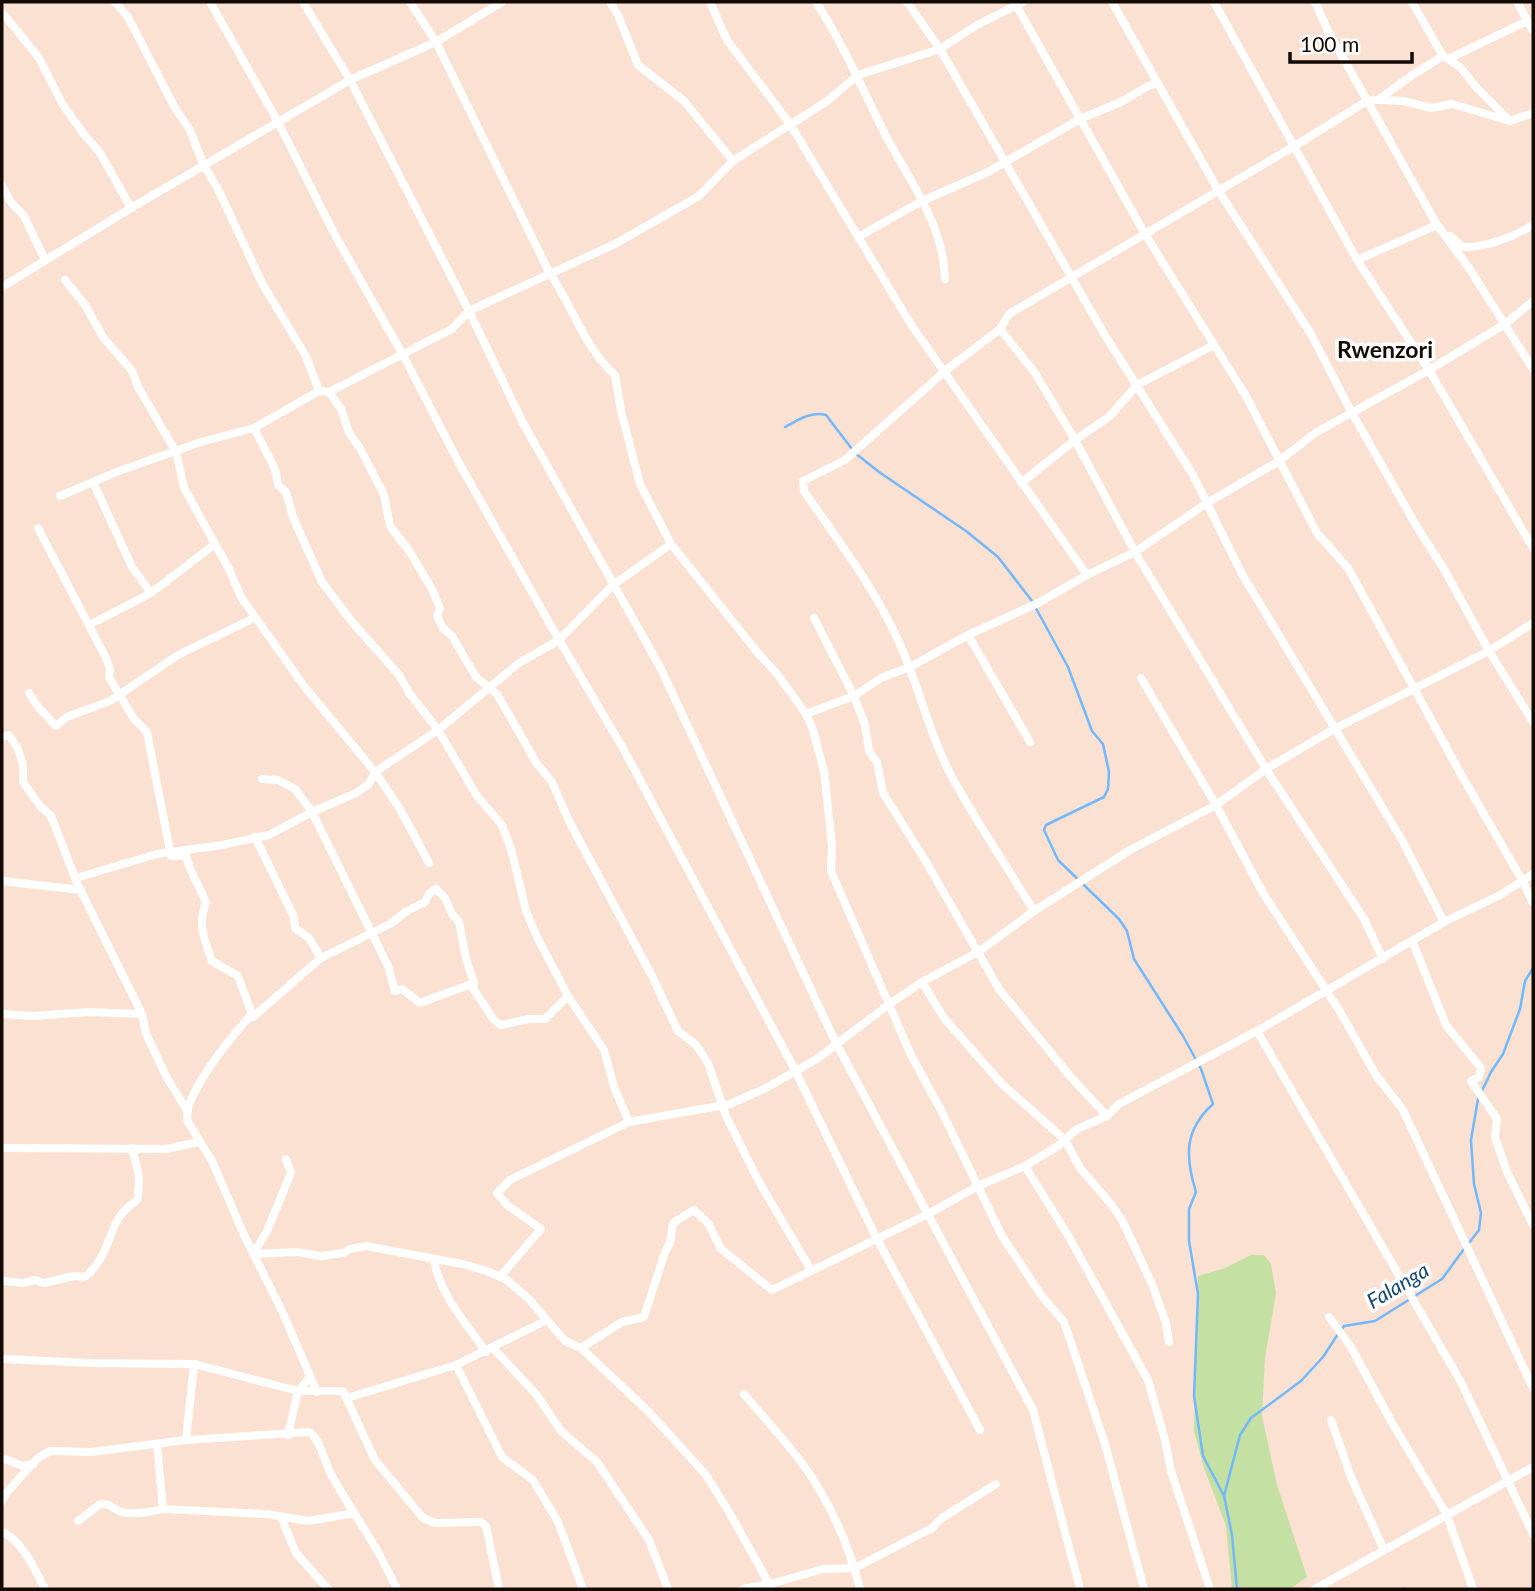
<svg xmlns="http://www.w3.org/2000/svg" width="1535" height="1591" viewBox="0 0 1535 1591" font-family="Lato,sans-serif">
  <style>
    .green { fill: #c4e0a2 }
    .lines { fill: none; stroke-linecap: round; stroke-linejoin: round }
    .stream { stroke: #72b8fd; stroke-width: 2.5 }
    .street { stroke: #fff; stroke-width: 8 }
    .labels { text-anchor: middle; stroke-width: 7; stroke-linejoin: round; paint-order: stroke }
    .water-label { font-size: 21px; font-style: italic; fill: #154773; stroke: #fff }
    .quarter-label { font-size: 23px; font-weight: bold; fill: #120a05; stroke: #fff }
  </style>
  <rect width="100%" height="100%" fill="#fbe1d2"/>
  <!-- green -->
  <polygon class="green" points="1251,1255 1264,1255 1271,1264 1276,1293 1265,1358 1262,1416 1277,1485 1307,1577 1290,1589 1232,1589 1226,1526 1204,1468 1194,1431 1198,1276 1225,1268"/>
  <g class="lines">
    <!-- stream -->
    <g class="stream">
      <path d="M785,427C798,420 811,411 826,415L855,453L879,472L966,531L998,557L1032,601L1068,667L1092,731L1103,744L1109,772L1108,789L1104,797L1046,825L1044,830L1058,860L1119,919L1127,931L1134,959L1183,1036L1201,1069L1213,1104C1184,1130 1185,1157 1196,1192L1189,1209V1241L1198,1294L1194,1396L1203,1456L1224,1496"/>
      <polyline points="1468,1244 1479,1230 1481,1213 1474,1184 1471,1140 1478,1099 1491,1072 1503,1054 1520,1009 1525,981 1533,968"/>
      <polyline points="1342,1329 1344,1326 1375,1321 1442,1279 1464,1249"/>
      <polyline points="1237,1589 1232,1535 1224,1496 1240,1435 1251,1418 1301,1381 1323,1357 1338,1334"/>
      <polyline points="1403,1589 1406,1589"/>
    </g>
    <!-- street -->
    <g class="street">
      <polyline points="115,2 128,17 175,108 190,130 204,166 217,187 263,285 306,356 319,391"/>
      <polyline points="210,2 278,122 336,237 403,355 459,463 559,640 624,750 795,1070 876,1237 980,1430"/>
      <polyline points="303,2 350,80 469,311 523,423 660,667 836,1043 1033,1410 1080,1589"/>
      <path d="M410,2L436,42L549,272C572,305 585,349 615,375L621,411L640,484L671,544L758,653L778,675L806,714L813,730L824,771L832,846L831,871L911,1055L942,1112L1002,1236L1041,1295L1064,1322L1105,1444L1144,1589"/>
      <polyline points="610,2 618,15 638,65 684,101 733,161"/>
      <polyline points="710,2 727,40 790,124 912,326 1087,575"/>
      <path d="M816,2C844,45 863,91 886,136C910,181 944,226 945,279"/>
      <polyline points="907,2 940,49 1103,332 1193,475 1242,574 1402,840 1444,922"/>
      <polyline points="1112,2 1218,190 1311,334 1352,413 1417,527 1444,569 1489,651 1533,722"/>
      <polyline points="1214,2 1357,260 1429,370 1533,548"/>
      <polyline points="1315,2 1328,31 1437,225 1469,268 1533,369"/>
      <polyline points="1412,2 1443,56"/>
      <polyline points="1517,2 1533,31"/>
      <polyline points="1015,3 1145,234 1246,396 1317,533 1348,568 1462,776 1522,880 1533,903"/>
      <polyline points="2,12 39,58 63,105 83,133 100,153 131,208"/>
      <polyline points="1448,59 1460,67 1477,88 1508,119"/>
      <polyline points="1378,100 1403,101 1431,108 1452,104 1510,121 1533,113"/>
      <polyline points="2,185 10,201 24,216 45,260"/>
      <path d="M1450,236L1463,247C1489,247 1511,238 1533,225"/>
      <polyline points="858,237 922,201 986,173 1080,119 1121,102 1148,86 1158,83"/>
      <polyline points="1357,260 1437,225 1440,228"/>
      <polyline points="65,280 85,305 103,337 132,371 138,387 176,452 184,488 229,569 241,597 304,686 375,772 400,809 429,863"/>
      <polyline points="2,287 131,208 350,80 436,42 502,2"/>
      <polyline points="1000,329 1035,373 1075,440 1135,552 1266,769 1364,919 1383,959"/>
      <polyline points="329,392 341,409 349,433 360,448 384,495 390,526 410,552 433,591 440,608 437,616 443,628 452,636 476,677 497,694 537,764 552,782 569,821 652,976 678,1031 696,1045 708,1063 726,1116 758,1180 811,1270"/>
      <polyline points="254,428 275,469 278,485 286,492 293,517 322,582 353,623 399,675 410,694 438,730 477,796 502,825 511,849 526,911 537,937 568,996 604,1050 614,1087 629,1122"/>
      <polyline points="93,482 132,567 151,593"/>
      <polyline points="1021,483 1075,440 1110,416 1137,385 1214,345"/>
      <polyline points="60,496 119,471 201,442 254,428 319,391 329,392 452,329 469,311 615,244 699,196 733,161 826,102 858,75 940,49 977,25 1023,2"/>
      <path d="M38,528L106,658L110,669L109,677L134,719L147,732L171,856H186C190,873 200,886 206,903C197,923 205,942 212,961L238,976L253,1017"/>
      <polyline points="814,618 854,696 865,725 869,751 877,762 883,793 925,860 999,989 1069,1075 1107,1116"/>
      <polyline points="89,625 151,593 215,544"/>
      <polyline points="968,635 1030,742"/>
      <polyline points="1141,678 1216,805 1263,893 1339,1010 1376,1075 1403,1110 1533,1388"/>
      <polyline points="29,693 38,707 56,726 67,717 110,701 178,655 254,618"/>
      <polyline points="806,714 854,696 881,678 910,667 968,635 1038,603 1087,575 1135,552 1207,503 1279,461 1315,433 1429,370 1505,324 1533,301"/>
      <polyline points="2,737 9,735 17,747 23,764 23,782 40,806 51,816 77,883 142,1014 146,1034 167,1078 188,1112"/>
      <polyline points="262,779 278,780 295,789 312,812 388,966 395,991 402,989 420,1003 474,983 472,987 494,1020 501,1025 529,1019 545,1019 568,996"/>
      <polyline points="255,837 294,917 295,928 309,938 321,958"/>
      <polyline points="76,878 157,854 222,845 269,835 312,812 356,793 369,784 375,772 438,730 519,663 559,640 613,585 671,544"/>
      <polyline points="2,881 81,890"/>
      <path d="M1034,911C1007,867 978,824 953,779C929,735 919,685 898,640C874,587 837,539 804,491L803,481L845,460L945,371L1000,329L1009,314L1293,147L1367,101L1378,100L1411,76L1443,56L1448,59L1527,21"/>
      <polyline points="1413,943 1446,1025 1481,1068 1479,1077 1471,1081 1497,1119 1495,1137 1507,1172 1533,1225"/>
      <polyline points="922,982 944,1018 1002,1084 1065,1140 1080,1168 1111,1204 1122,1220 1152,1284 1166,1323 1169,1342"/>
      <polyline points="2,1014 34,1016 88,1012 142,1014"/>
      <polyline points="1257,1031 1461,1382 1533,1534"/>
      <polyline points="2,1148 166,1149 199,1142"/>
      <polyline points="1025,1166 1069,1237 1148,1380 1165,1440 1171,1471 1210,1589"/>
      <polyline points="253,1254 297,1252 321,1256 343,1253 350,1249 366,1246 462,1264 487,1271 507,1280 529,1299 565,1341 581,1348 648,1411 706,1475 729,1512 772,1589"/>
      <polyline points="253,1254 267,1231 291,1173 286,1159"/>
      <path d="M434,1260C440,1295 466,1323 486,1352"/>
      <polyline points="500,1277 541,1229 507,1205 497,1193 510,1180 629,1122 730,1104 764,1089 817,1059 888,1005 922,982 978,952 1034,911 1130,850 1216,805 1266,769 1336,728 1489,651 1533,623"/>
      <path d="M2,1281L23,1283L35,1280L44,1283L74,1276L85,1277C105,1261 107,1240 118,1219C122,1211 131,1205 138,1199L139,1176L132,1148"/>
      <polyline points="1329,1317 1351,1347 1391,1421 1447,1515 1473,1589"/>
      <polyline points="493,1348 536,1394 561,1431 597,1462 649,1540 668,1589"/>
      <polyline points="581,1348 622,1322 644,1317 665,1252 670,1243 673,1223 694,1210 708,1223 721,1249 772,1290 928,1214 978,1186 1025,1166 1058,1146 1077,1129 1107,1116 1119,1104 1257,1031 1444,922 1500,895 1533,874"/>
      <polyline points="2,1359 91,1363 194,1364 298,1391 343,1391 375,1460 423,1518 435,1523 481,1522 486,1526 499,1589"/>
      <polyline points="456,1365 502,1457 533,1480 558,1522 583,1589"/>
      <path d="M317,1392L282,1311L245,1237L212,1161L188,1122C180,1098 233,1035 250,1016L253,1017L321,958L390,924L407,911L425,902L429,894L436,889L445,898L452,914L459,922L466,959L474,983"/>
      <path d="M744,1394C764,1418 786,1441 804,1466C830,1502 849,1546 860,1589"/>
      <polyline points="347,1398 456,1365 547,1320"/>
      <polyline points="1331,1420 1351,1477 1384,1550"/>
      <polyline points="288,1435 298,1391 309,1378"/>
      <polyline points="186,1440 194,1364"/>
      <polyline points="157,1445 163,1509 267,1514 308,1521 355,1513"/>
      <polyline points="2,1458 23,1466 33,1464"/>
      <path d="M2,1501L6,1493L38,1458L50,1451L91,1452L186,1440L309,1432C319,1436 325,1463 331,1474C343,1497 358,1518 371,1540C381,1556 389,1573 397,1589"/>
      <polyline points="281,1517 296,1553 328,1589"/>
      <path d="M78,1521L100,1504C113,1504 111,1508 121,1512C132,1515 152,1512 163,1509"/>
      <path d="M2,1532C23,1541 35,1570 45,1589"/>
      <polyline points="743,1589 770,1584 823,1569 855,1568 932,1528 942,1518 996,1484"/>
      <polyline points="1315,1589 1533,1467"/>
    </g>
  </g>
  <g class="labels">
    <!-- water labels -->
    <g class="water-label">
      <text transform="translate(1398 1286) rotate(-31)" y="7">Falanga</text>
    </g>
    <!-- quarter labels -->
    <g class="quarter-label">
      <text x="1385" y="358">Rwenzori</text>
    </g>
  </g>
  <!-- border -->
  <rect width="1535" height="1591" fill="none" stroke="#120a05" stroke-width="7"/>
  <!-- scale -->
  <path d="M1290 52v10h122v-10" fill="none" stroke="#120a05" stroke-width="3.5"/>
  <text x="1300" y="52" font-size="21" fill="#120a05" stroke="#ffffff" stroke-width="5" paint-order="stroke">100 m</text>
</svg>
